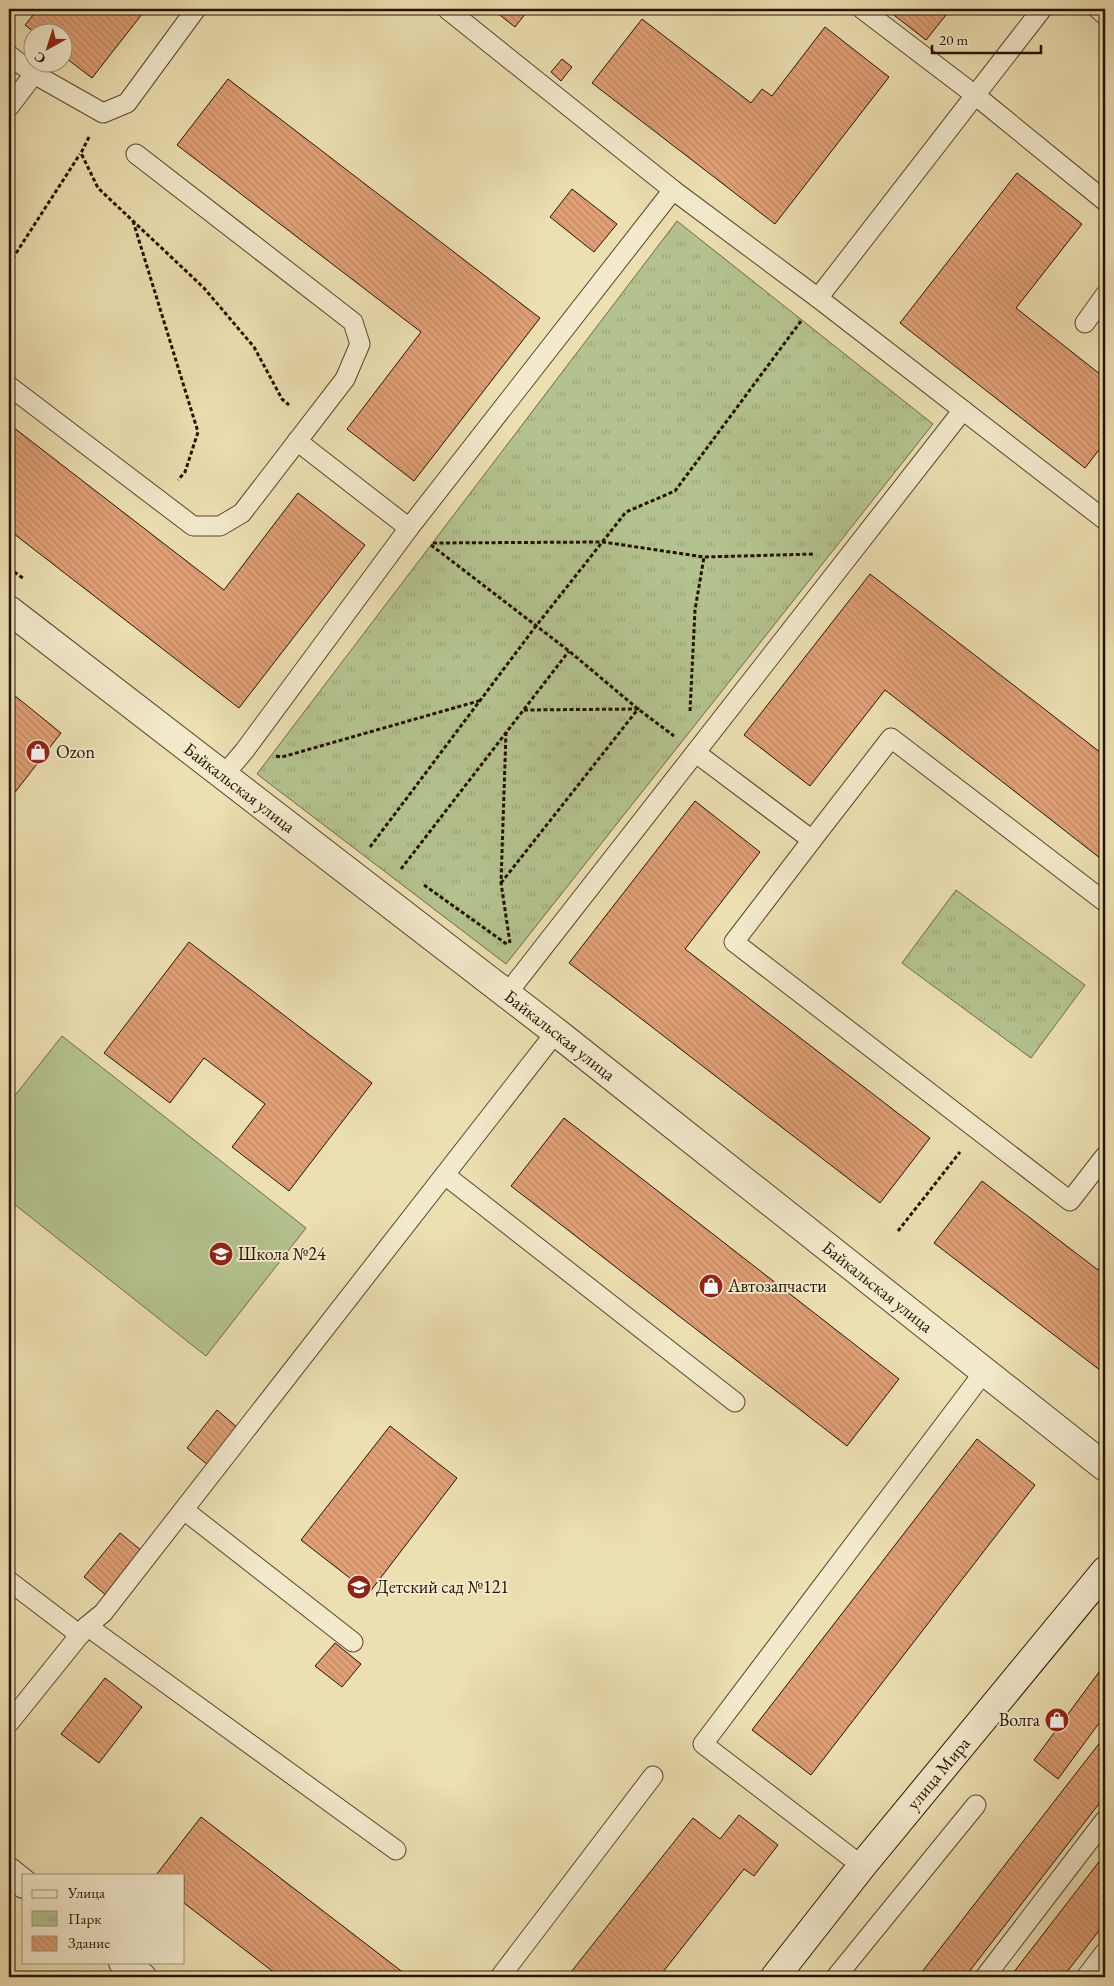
<svg xmlns="http://www.w3.org/2000/svg" width="1114" height="1986" viewBox="0 0 1114 1986" font-family="'EB Garamond',serif">
  <style>
    .park { fill: url(#park-tufts); stroke: #6d6a48 }
    .pitch { fill: #b4c28f; stroke: #6d6a48 }
    .building { fill: url(#building-back-hatch); stroke: #261200 }
    .lines { fill: none; stroke-linecap: round; stroke-linejoin: round }
    .lane-casing { stroke: #58452c; stroke-width: 21 }
    .street-casing { stroke: #58452c; stroke-width: 30 }
    .secondary-casing { stroke: #261200; stroke-width: 30 }
    .path { stroke: #261200; stroke-width: 3; stroke-dasharray: 4 2.5; stroke-linecap: butt }
    .lane { stroke: #f3eacd; stroke-width: 19 }
    .street { stroke: #f3eacd; stroke-width: 28 }
    .secondary { stroke: #f3eacd; stroke-width: 28 }
    .labels { text-anchor: middle; stroke-width: 4; stroke-linejoin: round; paint-order: stroke }
    .poi-label { font-size: 18px; fill: #261200; stroke: #f3eacd; text-anchor: start }
    .street-label { font-size: 18px; fill: #261200; stroke: #f3eacd }
  </style>
  <defs>
    <pattern id="park-tufts" width="24" height="20" patternUnits="userSpaceOnUse" patternTransform="scale(1.25)"><rect width="24" height="20" fill="#b4c28f"/><path d="M3 7l-1-3M5 7V3M7 7l1-3M15 17l-1-3M17 17v-4M19 17l1-3" fill="none" stroke="#9ba67a"/></pattern>
    <pattern id="building-back-hatch" width="6" height="6" patternUnits="userSpaceOnUse" patternTransform="scale(1.25)"><rect width="6" height="6" fill="#e09f76"/><path d="M-1 5l2 2M0 0l6 6M5-1l2 2" fill="none" stroke="#c08864"/></pattern>
  </defs>
  <rect width="100%" height="100%" fill="#ecdfb2"/>
  <filter id="stains"><feTurbulence type="fractalNoise" baseFrequency=".004" numOctaves="4"/><feColorMatrix values="0 0 0 0 .2 0 0 0 0 .09 0 0 0 0 .02 0 0 0 .5 -.17"/></filter>
  <radialGradient id="worn" r=".72"><stop offset=".6" stop-color="#630" stop-opacity="0"/><stop offset="1" stop-color="#630" stop-opacity=".3"/></radialGradient>
  <!-- park -->
  <g class="park">
    <polygon points="677,221 933,424 506,964 257,774"/>
    <polygon points="956,890 1085,985 1031,1058 902,963"/>
  </g>
  <!-- pitch -->
  <polygon class="pitch" points="62,1036 306,1228 206,1356 9,1200 9,1103"/>
  <!-- building -->
  <g class="building">
    <polygon points="38,9 146,9 92,78 62,55 62,32 34,32 25,25"/>
    <polygon points="492,9 529,9 515,27"/>
    <polygon points="886,9 948,9 950,10 926,40"/>
    <polygon points="642,19 751,103 762,89 772,96 825,27 889,77 775,224 592,83"/>
    <polygon points="562,59 572,67 561,81 551,72"/>
    <polygon points="228,79 540,318 414,481 347,429 421,332 177,145"/>
    <polygon points="1017,173 1082,224 1016,308 1105,378 1105,442 1085,468 900,323"/>
    <polygon points="572,189 617,224 594,252 550,217"/>
    <polygon points="9,424 224,590 298,493 365,545 239,708 9,530"/>
    <polygon points="870,574 1105,756 1105,862 885,690 810,786 744,735"/>
    <polygon points="9,691 61,733 9,800"/>
    <polygon points="695,801 760,852 685,949 930,1138 880,1203 569,963"/>
    <polygon points="189,942 372,1083 289,1191 232,1147 265,1104 204,1058 170,1103 104,1053"/>
    <polygon points="564,1118 899,1379 847,1446 511,1186"/>
    <polygon points="982,1181 1098,1270 1105,1261 1105,1374 934,1243"/>
    <polygon points="217,1410 238,1428 208,1465 187,1448"/>
    <polygon points="390,1426 457,1478 369,1593 301,1540"/>
    <polygon points="977,1439 1035,1485 811,1775 752,1730"/>
    <polygon points="120,1533 142,1551 106,1595 84,1577"/>
    <polygon points="335,1643 361,1664 342,1687 315,1666"/>
    <polygon points="1105,1664 1105,1715 1058,1779 1034,1760"/>
    <polygon points="105,1678 142,1707 99,1763 61,1734"/>
    <polygon points="1105,1736 1105,1796 965,1977 918,1977"/>
    <polygon points="739,1815 778,1845 754,1876 744,1869 659,1977 567,1977 693,1818 720,1839"/>
    <polygon points="201,1817 409,1977 280,1977 184,1903 184,1875 156,1875"/>
    <polygon points="1105,1854 1105,1923 1063,1977 1010,1977"/>
  </g>
  <g class="lines">
    <defs>
      <g id="lane">
        <polyline points="447,9 673,190 818,298 1105,520"/>
        <polyline points="862,9 975,95 1105,201"/>
        <polyline points="1098,9 1105,15"/>
        <polyline points="9,55 34,74"/>
        <polyline points="9,107 34,74 103,113 127,103 196,9"/>
        <polyline points="818,298 1042,9"/>
        <polyline points="1085,323 1105,295"/>
        <polyline points="9,386 193,526 220,526 242,513 345,379 360,344 353,322 136,154"/>
        <polyline points="297,441 409,528"/>
        <polyline points="696,753 812,840 734,942 1070,1201 1105,1156"/>
        <polyline points="224,775 245,750 409,528 673,190"/>
        <polyline points="812,840 891,738 1105,902"/>
        <polyline points="506,995 963,410"/>
        <polyline points="445,1175 735,1402"/>
        <polyline points="184,1510 353,1642"/>
        <polyline points="9,1581 80,1635"/>
        <polyline points="87,1626 396,1850"/>
        <polyline points="9,1723 87,1626 103,1613 556,1032"/>
        <polyline points="862,1866 703,1744 984,1372"/>
        <polyline points="500,1977 653,1776"/>
        <polyline points="836,1977 976,1805"/>
        <polyline points="985,1977 1105,1820"/>
        <polyline points="1086,1977 1105,1952"/>
      </g>
      <g id="street">
        <path id="s1" d="M9,610L556,1032L1105,1467"/>
        <polyline points="9,1872 24,1884"/>
        <polyline points="123,1962 142,1977"/>
      </g>
      <g id="secondary">
        <path id="s2" d="M775,1977L862,1866L1105,1571"/>
      </g>
    </defs>
    <!-- lane casing -->
    <use href="#lane" class="lane-casing"/>
    <!-- street casing -->
    <use href="#street" class="street-casing"/>
    <!-- secondary casing -->
    <use href="#secondary" class="secondary-casing"/>
    <!-- path -->
    <g class="path">
      <polyline points="89,137 81,153 98,188 204,288 254,347 282,399 289,405"/>
      <polyline points="133,221 198,432 185,472 178,480"/>
      <polyline points="9,264 80,154"/>
      <polyline points="433,543 603,542 704,557 814,554"/>
      <polyline points="431,545 569,651 638,709 674,736"/>
      <polyline points="9,568 24,579"/>
      <polyline points="690,711 695,610 704,557"/>
      <polyline points="506,732 501,883 510,943"/>
      <polyline points="276,756 282,757 482,700"/>
      <polyline points="370,847 536,626 626,512 675,491 801,321"/>
      <polyline points="401,869 569,651"/>
      <polyline points="501,883 638,709 523,710"/>
      <polyline points="424,885 508,945"/>
      <polyline points="898,1231 960,1152"/>
    </g>
    <!-- lane -->
    <use href="#lane" class="lane"/>
    <!-- street -->
    <use href="#street" class="street"/>
    <!-- secondary -->
    <use href="#secondary" class="secondary"/>
  </g>
  <!-- icons -->
  <defs>
    <symbol id="shop-disc" viewBox="-11 -11 22 22"><circle r="9.5" fill="#8f2418" stroke="#f3eacd"/><path d="M-5-2.5h2.3a2.7 3.5 0 0 1 5.4 0H5L5.5 6h-11ZM-1.5-2.5h3a1.5 2.3 0 0 0-3 0Z" fill="#fff"/></symbol>
    <symbol id="school-disc" viewBox="-11 -11 22 22"><circle r="9.5" fill="#8f2418" stroke="#f3eacd"/><path d="M0-5L7-2L0 1L-7-2ZM-4 1L0 2.5L4 1V4Q0 6-4 4Z" fill="#fff"/></symbol>
  </defs>
  <g fill-rule="evenodd">
    <use href="#shop-disc" x="24" y="738" width="28" height="28"/>
    <use href="#school-disc" x="207" y="1240" width="28" height="28"/>
    <use href="#shop-disc" x="697" y="1272" width="28" height="28"/>
    <use href="#school-disc" x="345" y="1573" width="28" height="28"/>
    <use href="#shop-disc" x="1043" y="1706" width="28" height="28"/>
  </g>
  <g class="labels">
    <!-- poi labels -->
    <g class="poi-label">
      <text x="56" y="758">Ozon</text>
      <text x="238" y="1260">Школа №24</text>
      <text x="728" y="1292">Автозапчасти</text>
      <text x="376" y="1593">Детский сад №121</text>
      <text x="1040" y="1726" text-anchor="end">Волга</text>
    </g>
    <!-- street labels -->
    <g class="street-label">
      <text dy="6" stroke="none"><textPath href="#s1" startOffset="291">Байкальская улица</textPath></text>
      <text dy="6" stroke="none"><textPath href="#s1" startOffset="696">Байкальская улица</textPath></text>
      <text dy="6" stroke="none"><textPath href="#s1" startOffset="1101">Байкальская улица</textPath></text>
      <text dy="6" stroke="none"><textPath href="#s2" startOffset="261">улица Мира</textPath></text>
    </g>
  </g>
  <!-- margin -->
  <rect width="1114" height="1986" fill="none" stroke="#ecdfb2" stroke-width="30"/>
  <rect x="10" y="10" width="1094" height="1966" fill="none" stroke="#261200" stroke-width="2.5"/>
  <rect x="15" y="15" width="1084" height="1956" fill="none" stroke="#261200"/>
  <!-- legend -->
  <rect x="22" y="1874" width="162" height="90" fill="#f3eacd" stroke="#a1947b"/>
  <rect x="32" y="1890" width="25" height="8" fill="#f3eacd" stroke="#a1947b"/>
  <text x="68" y="1898" font-size="15" fill="#261200">Улица</text>
  <rect x="32" y="1911" width="25" height="15" fill="url(#park-tufts)" stroke="#a1947b"/>
  <text x="68" y="1924" font-size="15" fill="#261200">Парк</text>
  <rect x="32" y="1936" width="25" height="15" fill="url(#building-back-hatch)" stroke="#a1947b"/>
  <text x="68" y="1948" font-size="15" fill="#261200">Здание</text>
  <!-- north arrow -->
  <g transform="translate(48 48) rotate(219)"><circle r="24" fill="#f3eacd" stroke="#a1947b"/>
  <path d="M0-4L9 19L0 12L-9 19Z" fill="#8f2418"/>
  <text y="-8" font-size="14" font-weight="bold" text-anchor="middle" fill="#261200">С</text>
  </g>
  <!-- scale -->
  <path d="M932 45v8h109v-8" fill="none" stroke="#261200" stroke-width="2.5"/>
  <text x="939" y="45" font-size="15" fill="#261200" stroke="#f3eacd" stroke-width="4" paint-order="stroke">20 m</text>
  <rect width="100%" height="100%" filter="url(#stains)"/>
  <rect width="100%" height="100%" fill="url(#worn)"/>
</svg>
